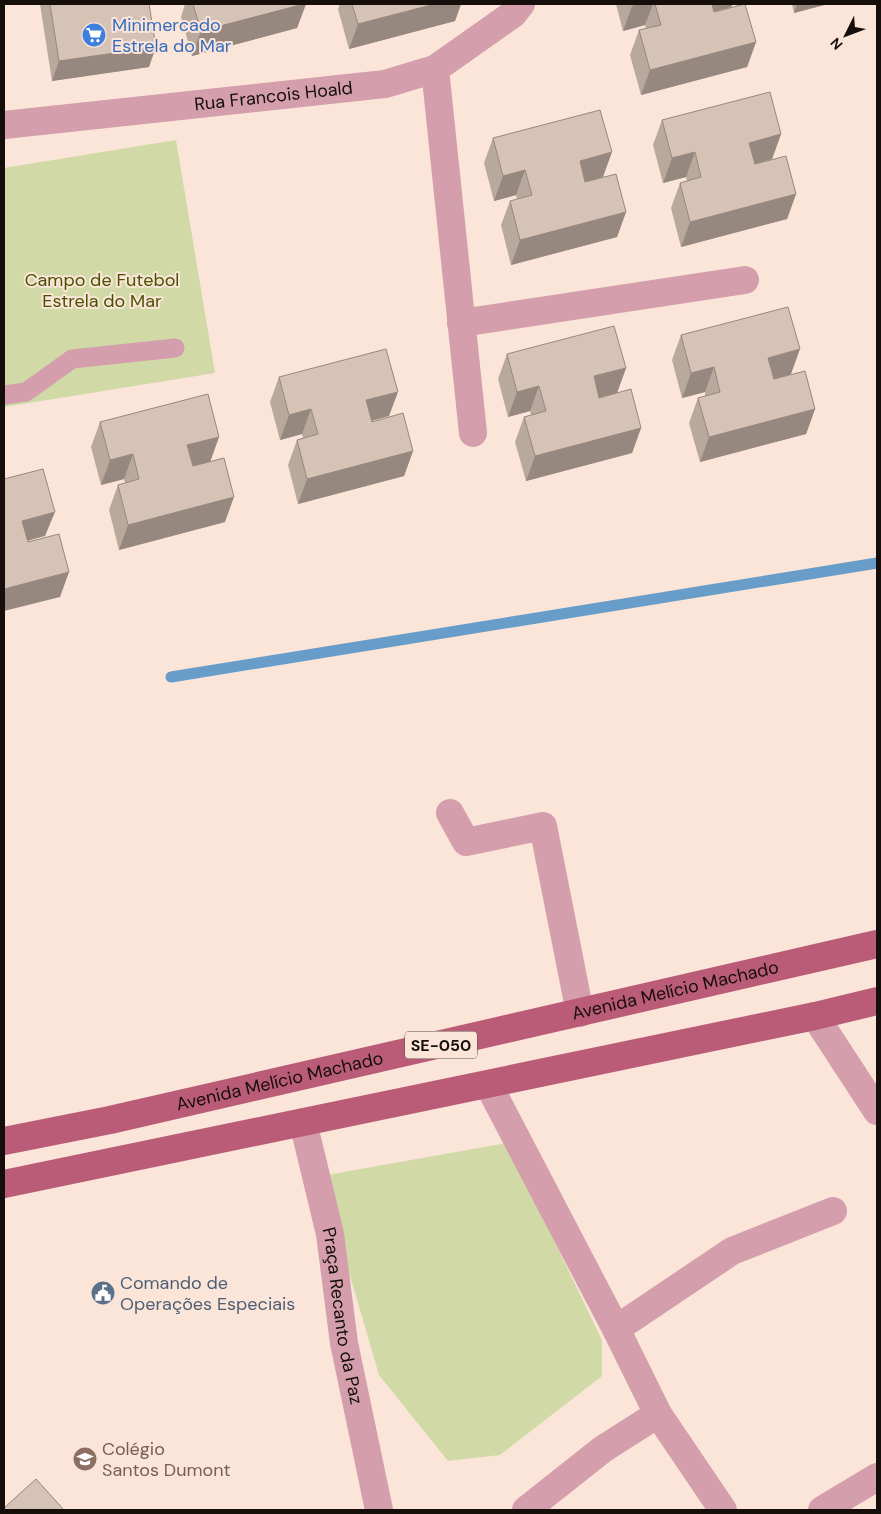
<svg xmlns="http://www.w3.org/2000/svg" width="881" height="1514" viewBox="0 0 881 1514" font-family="'DM Sans',sans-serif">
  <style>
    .green { fill: #d1daa7 }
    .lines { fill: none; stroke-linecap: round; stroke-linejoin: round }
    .stream { stroke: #689dca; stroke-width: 11 }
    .service { stroke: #d49eac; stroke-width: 19 }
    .minor { stroke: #d49eac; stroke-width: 28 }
    .primary { stroke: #ba5b78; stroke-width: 28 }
    .wall { fill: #b9a89c }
    .shaded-wall { fill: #96887f }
    .building { fill: #d7c3b5; stroke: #96887f }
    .labels { text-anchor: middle; stroke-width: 4; stroke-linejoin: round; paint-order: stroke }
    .shield { fill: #fae5d8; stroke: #5a4e48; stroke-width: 1 }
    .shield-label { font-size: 16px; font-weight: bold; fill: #150e0a }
    .shop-label { font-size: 18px; fill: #366cbe; stroke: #fae5d8; text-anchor: start }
    .street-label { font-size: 18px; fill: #150e0a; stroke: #fae5d8 }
    .park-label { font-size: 18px; fill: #4a5201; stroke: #fae5d8 }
    .service-label { font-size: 18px; fill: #4e5e75; stroke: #fae5d8; text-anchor: start }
    .education-label { font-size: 18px; fill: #785e54; stroke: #fae5d8; text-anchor: start }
  </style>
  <rect width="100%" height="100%" fill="#fae5d8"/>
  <!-- green -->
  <g class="green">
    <polygon points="176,140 215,373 4,407 4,168"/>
    <polygon points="507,1143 602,1340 602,1376 500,1455 448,1461 379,1375 321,1176"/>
  </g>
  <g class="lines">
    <!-- stream -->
    <polyline class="stream" points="171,677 877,563"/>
    <!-- service -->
    <polyline class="service" points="4,395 26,392 72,359 175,348"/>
    <!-- minor -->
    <g class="minor">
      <polyline points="435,69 473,433"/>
      <path id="s1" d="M4,125L385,84L435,69L513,14L521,4"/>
      <polyline points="461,323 745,280"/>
      <polyline points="450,813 466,842 543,826 580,1013"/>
      <polyline points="815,1016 877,1111"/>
      <polyline points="488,1084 616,1329 658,1414 603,1449 526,1510"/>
      <path id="s2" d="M303,1122L330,1234L344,1343L379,1510"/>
      <polyline points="616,1329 732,1251 833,1211"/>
      <polyline points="658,1414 723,1510"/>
      <polyline points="822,1510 877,1477"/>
    </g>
    <!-- primary -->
    <g class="primary">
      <path id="s3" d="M4,1141L110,1120L877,944"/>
      <polyline points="4,1184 815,1016 877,1001"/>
    </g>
  </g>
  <!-- wall -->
  <g class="wall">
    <polygon points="40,4 149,4 149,67 52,81"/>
    <polygon points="185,4 306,4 297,28 192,56 181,17"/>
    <polygon points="340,4 461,4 455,21 349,49 338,9"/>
    <polygon points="616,4 733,4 731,7 756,42 747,67 641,95 630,55 639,30 646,29 645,25 623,31"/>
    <polygon points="792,4 828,4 794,13"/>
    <polygon points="662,120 781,134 772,159 755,164 796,194 787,219 681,247 671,208 680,183 687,181 686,177 663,183 653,145"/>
    <polygon points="493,138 603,177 585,182 626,212 617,237 511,265 501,225 510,201 517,199 516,195 494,201 484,163"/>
    <polygon points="681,335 791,374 774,379 815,409 806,434 700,462 689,423 698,398 705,396 705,392 682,398 672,360"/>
    <polygon points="507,354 626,368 617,393 599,397 641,428 632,453 526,481 515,442 524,417 531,415 530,411 508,417 498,379"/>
    <polygon points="279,377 389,416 371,421 413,451 404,476 298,504 288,465 297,440 303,438 302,434 280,440 270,402"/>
    <polygon points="100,422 219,437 210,462 225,522 119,550 109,510 118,485 125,483 124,479 101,485 91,447"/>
  </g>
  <!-- shaded-wall -->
  <g class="shaded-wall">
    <polygon points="304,4 306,4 297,28 192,56 201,31"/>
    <polygon points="435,4 461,4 455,21 349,49 358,24"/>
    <polygon points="639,4 653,4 645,25 623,31 632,6"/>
    <polygon points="704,4 733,4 731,7 699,15"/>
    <polygon points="797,4 828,4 794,13"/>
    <polygon points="756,42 747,67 641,95 650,70"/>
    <polygon points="156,47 149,67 52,81 59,61"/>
    <polygon points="781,134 772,159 740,168 749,143"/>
    <polygon points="612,152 603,177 571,186 580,161"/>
    <polygon points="695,152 686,177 663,183 672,158"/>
    <polygon points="525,170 516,195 494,201 503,176"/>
    <polygon points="796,194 787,219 681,247 690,222"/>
    <polygon points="626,212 617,237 511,265 520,240"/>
    <polygon points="800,349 791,374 759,383 768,358"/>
    <polygon points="714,367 705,392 682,398 691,373"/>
    <polygon points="626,368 617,393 585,401 594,376"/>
    <polygon points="539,386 530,411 508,417 517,392"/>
    <polygon points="398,392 389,416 357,425 366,400"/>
    <polygon points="311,409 302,434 280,440 289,415"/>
    <polygon points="815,409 806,434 700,462 709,437"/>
    <polygon points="641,428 632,453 526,481 535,456"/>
    <polygon points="219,437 210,462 178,470 187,445"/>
    <polygon points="413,451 404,476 298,504 307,479"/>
    <polygon points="133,454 124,479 101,485 110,460"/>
    <polygon points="234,497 225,522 119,550 128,525"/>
    <polygon points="55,512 45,536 13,545 22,521"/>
    <polygon points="69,572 60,597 4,611 4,589"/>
  </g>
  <!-- building -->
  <g class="building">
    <polygon points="50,4 149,4 156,47 59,61"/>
    <polygon points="193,4 304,4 201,31"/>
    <polygon points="352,4 435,4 358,24"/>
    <polygon points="655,4 712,4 714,12 745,4 756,42 650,70 639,30 661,25"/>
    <polygon points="770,92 781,134 749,143 755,164 786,156 796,194 690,222 680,183 701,177 695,152 672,158 662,120"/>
    <polygon points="600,110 612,152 580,161 585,182 616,174 626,212 520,240 510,201 532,195 525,170 503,176 493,138"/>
    <polygon points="788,307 800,349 768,358 774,379 805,371 815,409 709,437 698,398 720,392 714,367 691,373 681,335"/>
    <polygon points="614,326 626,368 594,376 599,398 631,389 641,428 535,456 524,417 546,411 539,386 517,392 507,354"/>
    <polygon points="386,349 398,392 366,400 372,422 403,413 413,451 307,479 297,440 318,434 311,409 289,415 279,377"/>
    <polygon points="208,394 219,437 187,445 193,466 224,458 234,497 128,525 118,485 139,479 133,454 110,460 100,422"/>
    <polygon points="43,469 55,512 22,521 28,542 59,534 69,572 4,589 4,479"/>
    <polygon points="36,1479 64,1510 4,1510 4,1508"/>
  </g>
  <!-- icons -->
  <defs>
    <symbol id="supermarket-disc" viewBox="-11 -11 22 22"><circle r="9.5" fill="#3f7fe0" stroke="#fae5d8"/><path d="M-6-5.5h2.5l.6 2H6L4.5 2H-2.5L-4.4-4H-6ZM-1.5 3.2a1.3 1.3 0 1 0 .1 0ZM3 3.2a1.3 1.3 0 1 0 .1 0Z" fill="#fff"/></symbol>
    <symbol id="civic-disc" viewBox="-11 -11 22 22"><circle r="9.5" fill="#5c6f8a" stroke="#fae5d8"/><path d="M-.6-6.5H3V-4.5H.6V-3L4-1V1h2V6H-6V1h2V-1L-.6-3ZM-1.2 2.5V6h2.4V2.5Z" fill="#fff"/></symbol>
    <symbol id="school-disc" viewBox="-11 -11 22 22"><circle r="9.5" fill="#8d6e63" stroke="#fae5d8"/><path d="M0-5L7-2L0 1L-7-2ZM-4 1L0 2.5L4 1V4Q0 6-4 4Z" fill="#fff"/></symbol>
  </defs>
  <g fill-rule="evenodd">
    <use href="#supermarket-disc" x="80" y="21" width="28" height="28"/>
    <use href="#civic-disc" x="89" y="1279" width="28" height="28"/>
    <use href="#school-disc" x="71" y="1445" width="28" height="28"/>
  </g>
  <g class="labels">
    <!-- shield labels -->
    <rect class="shield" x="405" y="1031.5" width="72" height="27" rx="4"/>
    <g class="shield-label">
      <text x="441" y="1051">SE-050</text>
    </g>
    <!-- shop labels -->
    <g class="shop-label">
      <text x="112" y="31">Minimercado<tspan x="112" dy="21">Estrela do Mar</tspan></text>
    </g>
    <!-- street labels -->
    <g class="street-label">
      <text dy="6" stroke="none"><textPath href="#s1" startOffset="271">Rua Francois Hoald</textPath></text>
      <text dy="6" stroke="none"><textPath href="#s3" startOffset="688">Avenida Melício Machado</textPath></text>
      <text dy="6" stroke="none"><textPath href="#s3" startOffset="282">Avenida Melício Machado</textPath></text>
      <text dy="6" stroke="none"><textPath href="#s2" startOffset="198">Praça Recanto da Paz</textPath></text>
    </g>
    <!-- park labels -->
    <g class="park-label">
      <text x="102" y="286">Campo de Futebol<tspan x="102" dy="21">Estrela do Mar</tspan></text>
    </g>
    <!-- service labels -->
    <g class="service-label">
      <text x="120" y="1289">Comando de<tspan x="120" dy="21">Operações Especiais</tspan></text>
    </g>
    <!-- education labels -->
    <g class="education-label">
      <text x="102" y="1455">Colégio<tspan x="102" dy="21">Santos Dumont</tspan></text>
    </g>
  </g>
  <!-- border -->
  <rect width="881" height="1514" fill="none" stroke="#150e0a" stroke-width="10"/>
  <!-- north arrow -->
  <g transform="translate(846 35) rotate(228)" stroke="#fae5d8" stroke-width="4" paint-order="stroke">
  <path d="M0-4L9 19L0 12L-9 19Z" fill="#150e0a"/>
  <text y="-8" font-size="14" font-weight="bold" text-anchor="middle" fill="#150e0a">N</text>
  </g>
</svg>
